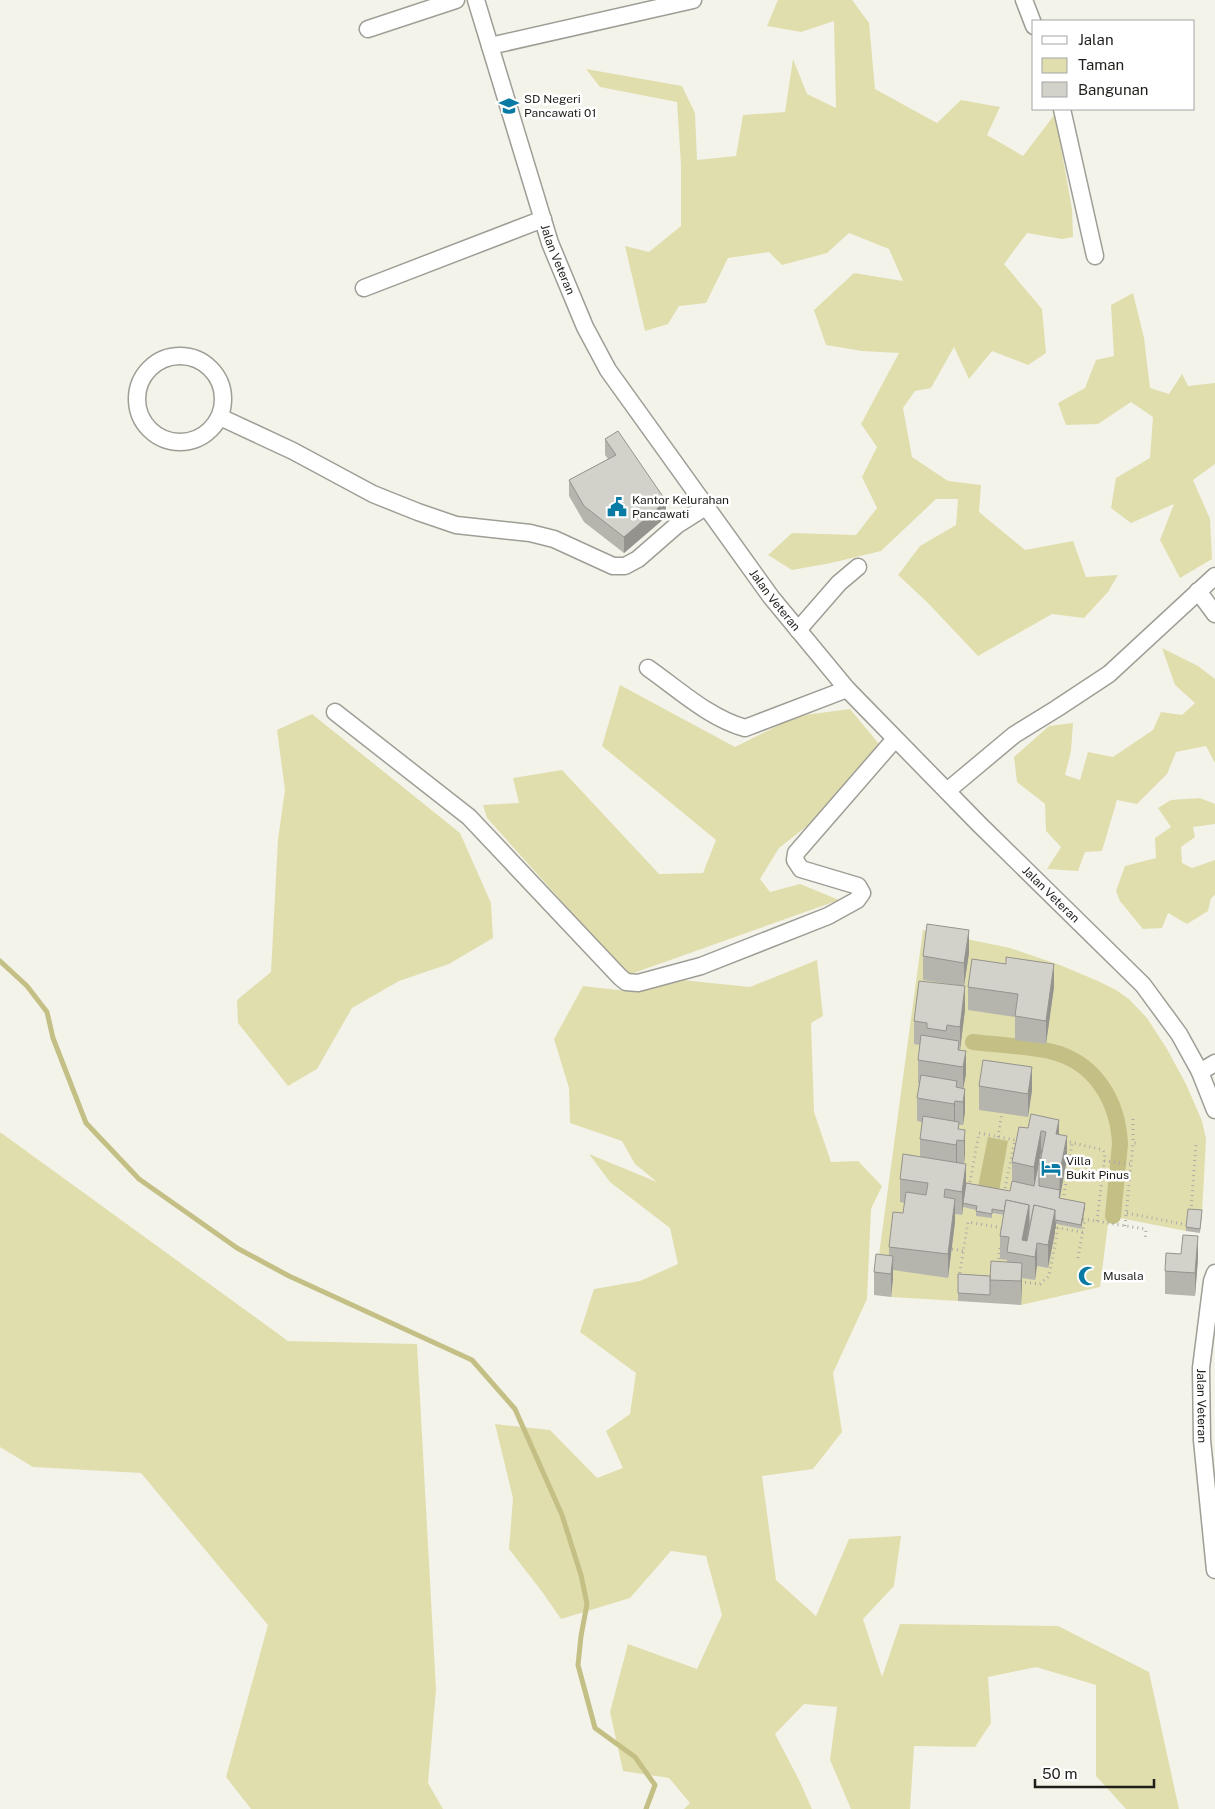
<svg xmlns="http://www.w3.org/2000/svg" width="1215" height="1809" viewBox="0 0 1215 1809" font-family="'Public Sans',sans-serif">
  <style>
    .green { fill: #e1deae; fill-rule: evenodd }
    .water { fill: #c4bf85 }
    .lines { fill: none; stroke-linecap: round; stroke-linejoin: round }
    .stream { stroke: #c4bf85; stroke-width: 5 }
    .canal { stroke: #c4bf85; stroke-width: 16 }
    .minor-casing { stroke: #9e9e96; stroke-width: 19 }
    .path { stroke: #acaba4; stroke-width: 3; stroke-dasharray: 1 4; stroke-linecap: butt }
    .minor { stroke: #fff; stroke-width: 16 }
    .wall { fill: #b5b5ae }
    .shaded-wall { fill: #94938d }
    .building { fill: #d3d2ca; stroke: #94938d }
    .labels { text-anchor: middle; stroke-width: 5; stroke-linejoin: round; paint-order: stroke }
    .poi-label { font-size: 12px; fill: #1f1e1b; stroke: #fff; text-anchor: start }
    .street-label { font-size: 12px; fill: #1f1e1b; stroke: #fff }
  </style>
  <rect width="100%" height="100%" fill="#f3f3ea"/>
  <!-- green -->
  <g class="green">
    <polygon points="778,0 852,0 869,23 875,89 937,123 961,100 1000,107 987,135 1023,156 1055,114 1072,209 1073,237 1062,239 1027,233 1004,264 1042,309 1046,353 1028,365 992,351 969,379 954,347 931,388 915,391 903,408 912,457 948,481 981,485 979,512 1025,550 1073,541 1086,577 1118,575 1108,592 1084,618 1052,614 978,656 927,602 898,575 920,546 956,525 958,499 936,499 881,551 831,563 792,570 768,555 792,533 856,535 877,508 862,477 877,447 861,424 899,353 862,351 826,345 814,310 854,273 903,281 889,249 849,233 827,253 782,265 769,252 728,258 706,303 679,306 668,324 645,331 625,246 649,252 681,226 681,165 677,102 600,87 586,69 682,86 695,113 697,160 736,156 743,115 785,112 793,59 807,94 836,108 834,21 801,32 767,26"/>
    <polygon points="1133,293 1144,338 1150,388 1169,394 1182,374 1188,386 1215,383 1215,464 1193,480 1210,519 1212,559 1180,578 1160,540 1174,504 1131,523 1111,508 1116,478 1150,458 1153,417 1131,402 1098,424 1066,425 1058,403 1085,388 1096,360 1114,356 1111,305"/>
    <polygon points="1162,648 1198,666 1215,679 1215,763 1206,746 1176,752 1167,774 1137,804 1117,800 1102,851 1085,852 1078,871 1047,869 1061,847 1046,831 1045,804 1017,782 1014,757 1049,726 1073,723 1071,751 1065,775 1080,780 1088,752 1113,757 1153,730 1161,712 1182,715 1195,703 1175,685"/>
    <polygon points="620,685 735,747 797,716 850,709 879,744 807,826 779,848 760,879 770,892 800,884 839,900 628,975 487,818 483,805 519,803 513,778 562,770 659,874 703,873 716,840 602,746"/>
    <polygon points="312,714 460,833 491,903 493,938 449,964 399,981 352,1008 317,1069 288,1086 238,1023 237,1000 271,972 278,839 285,790 277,730"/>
    <polygon points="1200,798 1215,804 1215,824 1193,827 1195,837 1181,847 1182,863 1192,868 1215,860 1215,895 1211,898 1208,911 1187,924 1168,913 1162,928 1143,929 1120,901 1116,891 1125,866 1156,858 1155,838 1171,827 1158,808 1171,800"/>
    <path d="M923,930L1010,948L1060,965L1098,981L1116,990L1129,999L1147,1018L1167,1049L1186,1084L1202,1121L1206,1139L1202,1214L1188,1213L1186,1231L1109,1216L1100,1287L1021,1305L958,1283V1301L891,1297L893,1279L876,1277ZM1067,1159L1059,1202L1081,1229L1056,1224L1048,1268L1037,1266L1034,1280L1009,1261L1008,1216L992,1213V1218L977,1210L963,1207L961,1215L945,1212L955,1222L948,1278L928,1207L1010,1195Z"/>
    <polygon points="817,960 823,1016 811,1023 814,1112 831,1162 858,1161 882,1186 871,1209 867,1299 833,1373 842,1432 813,1469 762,1476 776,1580 816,1616 849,1539 901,1536 894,1586 863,1619 882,1677 900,1624 1058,1626 1149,1672 1179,1809 1126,1809 1096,1776 1096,1685 1036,1667 988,1677 991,1723 975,1747 914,1746 910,1809 851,1809 830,1760 837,1707 804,1704 775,1734 800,1782 812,1809 684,1809 690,1803 669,1778 623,1771 610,1712 628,1644 697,1669 722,1615 706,1556 671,1551 630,1598 561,1619 543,1593 509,1549 513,1498 495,1424 550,1430 597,1478 623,1468 606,1431 630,1414 636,1373 580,1332 594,1289 640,1281 678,1264 670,1228 610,1182 589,1154 657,1182 635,1164 622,1141 570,1123 569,1088 554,1039 583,986 627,991 682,980 750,987"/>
    <polygon points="0,1132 288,1341 417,1344 436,1690 428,1783 443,1809 251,1809 226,1777 268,1625 141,1473 33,1467 0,1447"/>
  </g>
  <!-- water -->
  <polygon class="water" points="988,1137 1008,1141 999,1191 978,1187"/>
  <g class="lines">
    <!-- stream -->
    <polyline class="stream" points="0,961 27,986 47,1012 53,1038 86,1123 139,1179 237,1248 289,1276 472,1360 515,1409 562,1515 581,1575 587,1604 581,1636 578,1665 595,1728 635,1757 655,1785 646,1809"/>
    <!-- canal -->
    <path class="canal" d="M973,1042C998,1045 1025,1046 1049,1051C1095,1061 1118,1101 1120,1144L1113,1216"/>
    <defs>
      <g id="minor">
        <path id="s1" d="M476,0L550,243L585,327L608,370L771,597L847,689L979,824L1143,985L1179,1034L1200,1072L1215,1110"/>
        <polyline points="1024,0 1034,26"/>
        <polyline points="368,29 456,0"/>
        <polyline points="490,46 693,0"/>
        <polyline points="1062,109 1095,256"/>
        <polyline points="364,288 543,219"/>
        <circle cx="180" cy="399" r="43"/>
        <polyline points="220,417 293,451 373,494 418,512 456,525 530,533 554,539 613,566 625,566 638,559 677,525 707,506"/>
        <polyline points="1198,591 1215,614"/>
        <polyline points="798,630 839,583 858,567"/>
        <path d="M648,668C678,689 709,718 745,728L847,689"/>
        <polyline points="335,712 469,817 620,977 626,982 638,983 701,966 828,916 857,900 862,893 858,886 801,869 795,860 796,853 895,739"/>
        <polyline points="947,791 1014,735 1056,709 1109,674 1215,576"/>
        <polyline points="1200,1072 1215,1063"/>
        <path id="s2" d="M1215,1273L1212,1281L1201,1368L1202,1440L1215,1570"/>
      </g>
    </defs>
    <!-- minor casing -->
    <use href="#minor" class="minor-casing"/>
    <!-- path -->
    <g class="path">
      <polyline points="1133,1119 1133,1143"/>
      <polyline points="998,1137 1002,1113"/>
      <polyline points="1065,1141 1103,1150 1105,1154 1097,1221"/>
      <polyline points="1104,1161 1131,1164"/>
      <polyline points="969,1187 979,1133 1015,1140 1020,1139"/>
      <polyline points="1005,1188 1015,1140"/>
      <polyline points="1064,1195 1072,1143"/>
      <polyline points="1191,1211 1196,1144"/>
      <polyline points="1127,1213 1187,1225"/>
      <polyline points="1083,1219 1145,1229 1146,1230 1145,1240"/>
      <polyline points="1125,1226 1133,1143 1138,1143"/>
      <polyline points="952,1249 964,1251"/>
      <polyline points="1078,1258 1085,1219"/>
      <polyline points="998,1264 1000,1248"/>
      <polyline points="959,1278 968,1222 1003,1228"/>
      <polyline points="1020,1282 1040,1284 1049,1276 1058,1228 1083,1232"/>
    </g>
    <!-- minor -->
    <use href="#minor" class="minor"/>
  </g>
  <!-- wall -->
  <g class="wall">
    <polygon points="605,439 666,517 624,553 584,522 569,496 569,480 608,459 605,455"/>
    <polygon points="969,953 964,986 923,980 923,956"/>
    <polygon points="968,987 1054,987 1046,1044 1015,1040 1015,1017 968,1010"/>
    <polygon points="965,1010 960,1050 959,1050 966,1074 963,1088 965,1112 963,1125 959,1125 959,1129 965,1130 965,1153 964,1164 966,1183 1010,1191 1012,1181 1012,1162 1019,1127 1059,1134 1067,1159 1060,1198 1085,1207 1081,1229 1056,1224 1048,1268 1037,1266 1035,1280 1022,1278 1021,1305 958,1301 958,1274 990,1276 1007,1262 1007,1260 1000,1259 1000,1236 1004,1215 992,1213 992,1218 976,1216 976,1210 963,1207 962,1215 955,1214 955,1222 948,1278 893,1270 893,1279 891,1297 874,1295 874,1272 889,1255 889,1247 903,1213 905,1203 900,1202 900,1179 920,1157 920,1139 922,1122 917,1121 917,1098 919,1083 918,1083 918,1060 920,1045 914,1044 914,1021"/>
    <polygon points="979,1086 1032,1090 1028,1117 979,1110"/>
    <polygon points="1202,1214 1200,1233 1186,1231 1186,1227"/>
    <polygon points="1181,1254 1198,1259 1195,1296 1165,1294 1165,1271"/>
  </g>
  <!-- shaded-wall -->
  <g class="shaded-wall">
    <polygon points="666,501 666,517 624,553 624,537"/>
    <polygon points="969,930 969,953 964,986 964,963"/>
    <polygon points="1054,964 1054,987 1046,1044 1046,1021"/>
    <polygon points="965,986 965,1010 960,1050 960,1027"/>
    <polygon points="966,1051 966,1074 963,1090 963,1067"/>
    <polygon points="1032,1067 1032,1090 1028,1117 1028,1094"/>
    <polygon points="965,1089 965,1112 963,1125 963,1102"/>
    <polygon points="955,1101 955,1124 954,1127 954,1104"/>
    <polygon points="1059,1120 1059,1143 1056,1134"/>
    <polygon points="965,1130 965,1153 964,1164 964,1141"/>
    <polygon points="1041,1131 1041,1154 1034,1190 1034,1167"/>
    <polygon points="1067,1136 1067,1159 1059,1202 1060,1171"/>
    <polygon points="957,1140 957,1163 956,1168 956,1145"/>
    <polygon points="966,1164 966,1187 962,1215 962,1192"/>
    <polygon points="955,1199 955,1222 948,1278 948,1254"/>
    <polygon points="1085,1203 1085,1207 1081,1229 1081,1225"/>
    <polygon points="1029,1205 1029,1228 1024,1255 1022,1240"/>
    <polygon points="1055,1210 1055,1233 1048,1268 1048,1245"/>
    <polygon points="1198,1236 1198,1259 1195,1296 1195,1273"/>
    <polygon points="1037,1243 1037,1266 1035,1280 1035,1257"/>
    <polygon points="893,1256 893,1279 891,1297 891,1274"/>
    <polygon points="1022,1263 1022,1286 1021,1305 1021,1281"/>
  </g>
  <!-- building -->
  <g class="building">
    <polygon points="618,431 666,501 624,537 584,506 569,480 616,455 605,439"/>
    <polygon points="927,924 969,930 964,963 923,956"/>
    <polygon points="1006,957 1054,964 1046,1021 1015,1016 1018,994 968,987 972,959 1006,964"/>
    <polygon points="919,981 965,986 960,1027 947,1025 946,1031 927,1028 927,1023 914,1021"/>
    <polygon points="921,1035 959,1041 958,1050 966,1051 963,1067 918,1060"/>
    <polygon points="983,1060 1032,1067 1028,1094 979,1086"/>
    <polygon points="921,1075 957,1081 956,1087 965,1089 963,1102 955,1101 954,1104 917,1098"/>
    <polygon points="1031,1114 1059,1120 1056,1134 1067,1136 1060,1171 1039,1167 1046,1132 1043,1131 1041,1131 1034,1167 1012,1162 1019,1127 1028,1128"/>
    <polygon points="923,1116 959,1122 958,1129 965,1130 964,1141 957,1140 956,1145 920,1139"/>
    <polygon points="1041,1150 1042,1150 1039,1167 1039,1186 1060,1190 1059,1198 1085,1203 1081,1225 1056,1220 1055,1229 1055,1210 1034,1205 1027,1241 1026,1241 1029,1224 1029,1205 1006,1200 1004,1211 992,1209 992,1214 976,1211 977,1206 963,1203 966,1183 1010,1191 1012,1181 1034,1186"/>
    <polygon points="903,1154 966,1164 962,1192 945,1189 944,1197 955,1199 948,1254 889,1247 893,1212 903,1213 906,1192 926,1195 928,1183 900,1179"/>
    <polygon points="1006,1200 1029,1205 1022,1240 1027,1241 1034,1205 1055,1210 1048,1245 1037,1243 1035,1257 1007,1252 1009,1237 1000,1236"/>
    <polygon points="1188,1209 1202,1210 1200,1229 1186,1227"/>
    <polygon points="1183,1235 1198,1236 1195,1273 1165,1271 1166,1253 1181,1254"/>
    <polygon points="876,1254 893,1256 891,1274 874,1272"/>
    <polygon points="991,1261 1022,1263 1021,1281 990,1280"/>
    <polygon points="958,1274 990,1276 990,1295 958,1293"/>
  </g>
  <!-- icons -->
  <defs>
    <symbol id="school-bare" viewBox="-9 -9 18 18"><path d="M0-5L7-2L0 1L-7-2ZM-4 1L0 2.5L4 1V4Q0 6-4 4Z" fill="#087aa3" stroke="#fff" stroke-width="2.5" paint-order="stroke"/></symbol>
    <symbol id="civic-bare" viewBox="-9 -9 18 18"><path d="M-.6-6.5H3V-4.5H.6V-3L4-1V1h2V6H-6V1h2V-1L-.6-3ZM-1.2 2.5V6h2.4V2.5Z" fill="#087aa3" stroke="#fff" stroke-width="2.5" paint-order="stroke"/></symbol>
    <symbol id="hotel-bare" viewBox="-9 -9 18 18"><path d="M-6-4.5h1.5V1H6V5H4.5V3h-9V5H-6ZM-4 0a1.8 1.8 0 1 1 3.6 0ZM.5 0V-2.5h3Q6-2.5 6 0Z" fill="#087aa3" stroke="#fff" stroke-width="2.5" paint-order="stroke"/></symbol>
    <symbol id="mosque-bare" viewBox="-9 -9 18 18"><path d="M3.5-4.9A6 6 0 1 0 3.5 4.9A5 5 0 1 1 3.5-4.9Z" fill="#087aa3" stroke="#fff" stroke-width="2.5" paint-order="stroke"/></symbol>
  </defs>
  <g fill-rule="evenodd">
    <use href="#school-bare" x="495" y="92" width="28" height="28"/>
    <use href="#civic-bare" x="603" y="493" width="28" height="28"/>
    <use href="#hotel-bare" x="1037" y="1154" width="28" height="28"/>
    <use href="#mosque-bare" x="1074" y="1262" width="28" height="28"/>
  </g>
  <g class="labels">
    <!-- poi labels -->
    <g class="poi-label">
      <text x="524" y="103">SD Negeri<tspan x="524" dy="14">Pancawati 01</tspan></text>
      <text x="632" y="504">Kantor Kelurahan<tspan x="632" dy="14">Pancawati</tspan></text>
      <text x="1066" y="1165">Villa<tspan x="1066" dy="14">Bukit Pinus</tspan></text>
      <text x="1103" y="1280">Musala</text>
    </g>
    <!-- street labels -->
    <g class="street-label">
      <text dy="4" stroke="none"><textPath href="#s1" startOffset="272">Jalan Veteran</textPath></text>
      <text dy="4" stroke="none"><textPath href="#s1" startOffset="678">Jalan Veteran</textPath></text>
      <text dy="4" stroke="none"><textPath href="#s1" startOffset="1082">Jalan Veteran</textPath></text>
      <text dy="4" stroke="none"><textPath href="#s2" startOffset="134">Jalan Veteran</textPath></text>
    </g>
  </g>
  <!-- legend -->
  <rect x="1032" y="20" width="162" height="90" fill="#ffffff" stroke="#a5a5a4"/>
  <rect x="1042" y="36" width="25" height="8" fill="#ffffff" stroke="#a5a5a4"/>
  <text x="1078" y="45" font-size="15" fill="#1f1e1b">Jalan</text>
  <rect x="1042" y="58" width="25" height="15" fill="#e1deae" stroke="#a5a5a4"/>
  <text x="1078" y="70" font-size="15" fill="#1f1e1b">Taman</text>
  <rect x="1042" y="82" width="25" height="15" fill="#d3d2ca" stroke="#a5a5a4"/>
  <text x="1078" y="95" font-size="15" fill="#1f1e1b">Bangunan</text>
  <!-- scale -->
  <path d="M1035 1779v8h119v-8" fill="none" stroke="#1f1e1b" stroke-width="2.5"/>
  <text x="1042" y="1779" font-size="15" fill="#1f1e1b" stroke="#ffffff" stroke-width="4" paint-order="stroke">50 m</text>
</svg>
